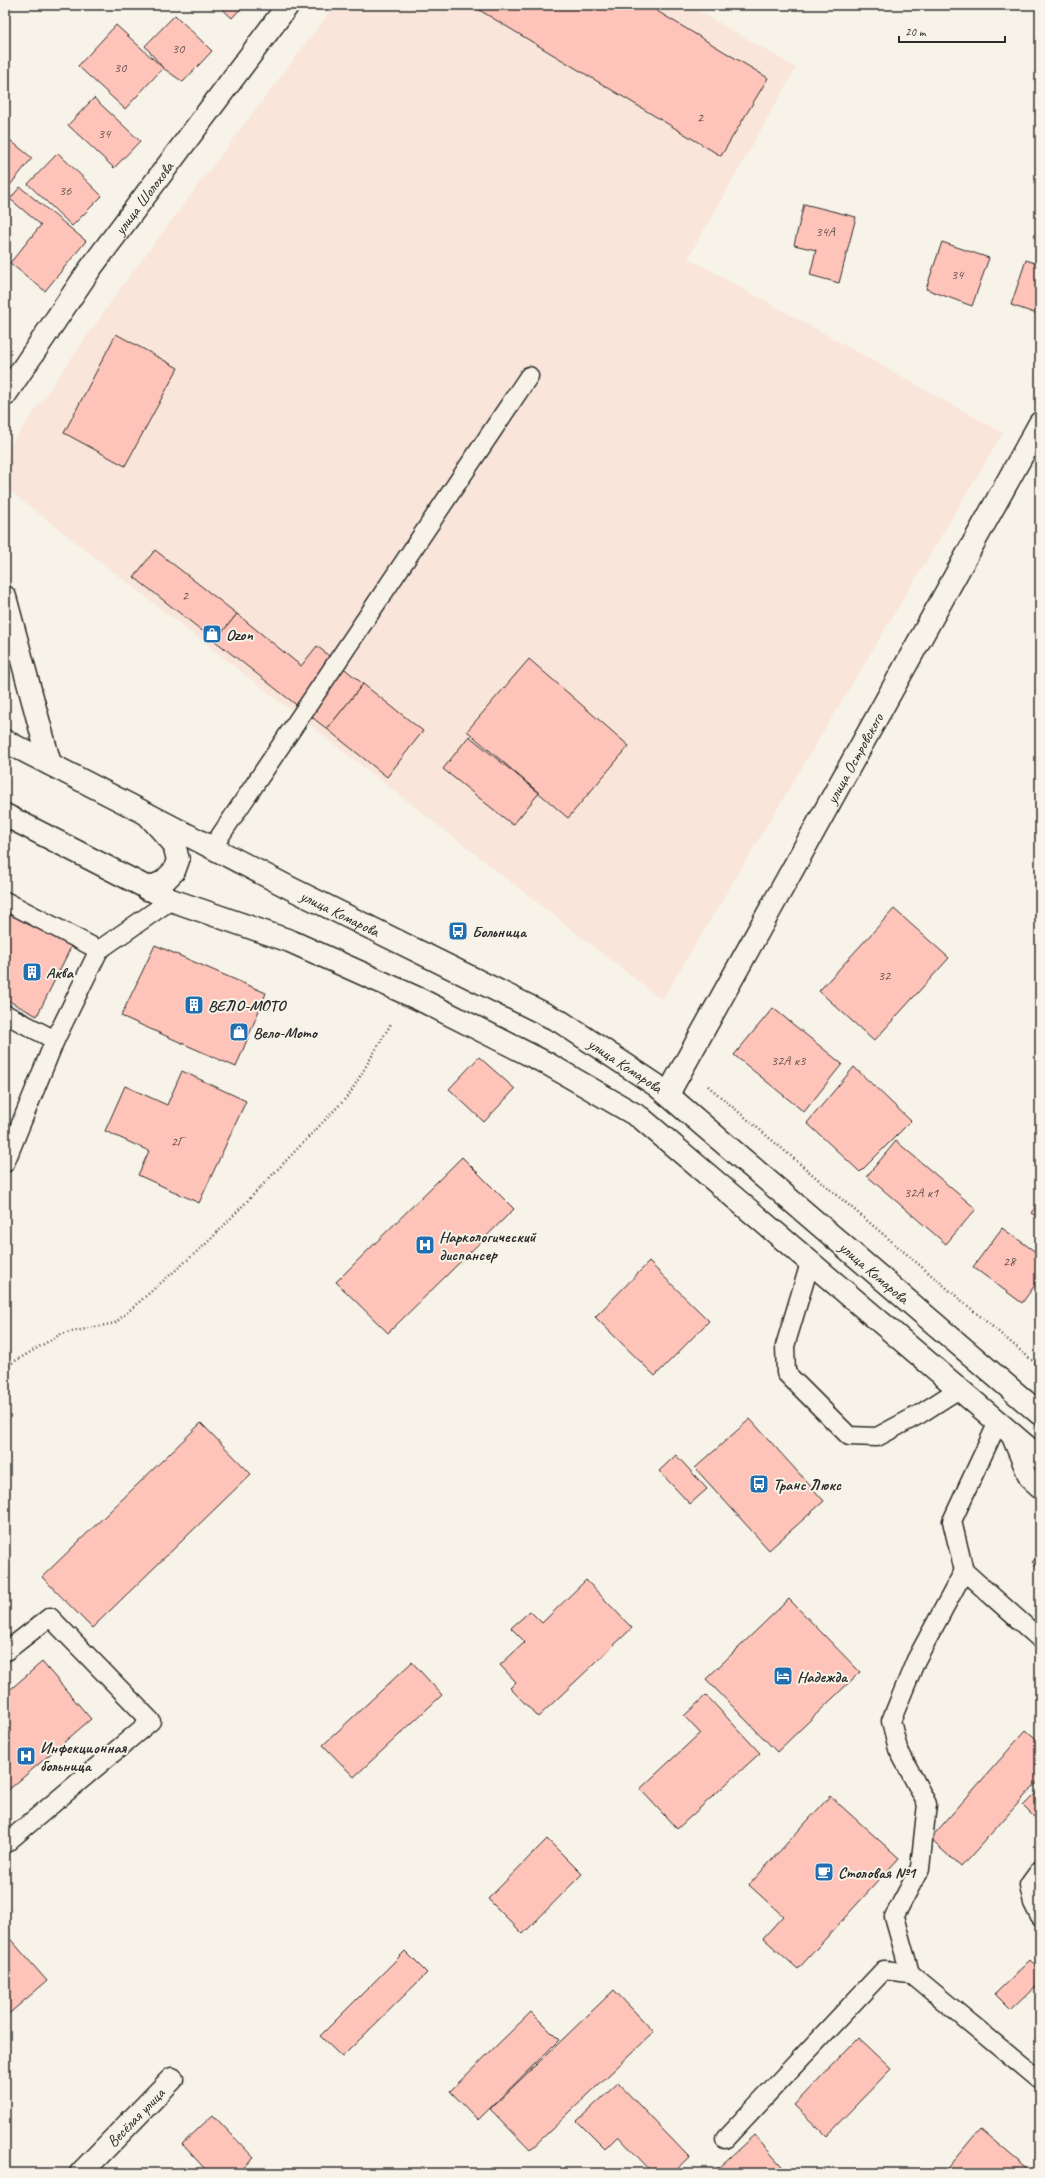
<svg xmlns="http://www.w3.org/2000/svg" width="1045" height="2178" viewBox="0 0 1045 2178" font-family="Caveat,sans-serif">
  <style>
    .built { fill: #f9e5da }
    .building { fill: #ffc4b9; stroke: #2b2b2b }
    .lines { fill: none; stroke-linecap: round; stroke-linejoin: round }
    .lane-casing { stroke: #2b2b2b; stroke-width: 21 }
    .street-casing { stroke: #2b2b2b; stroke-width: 25 }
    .secondary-casing { stroke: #2b2b2b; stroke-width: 25 }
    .path { stroke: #2b2b2b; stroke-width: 2.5; stroke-dasharray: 1 3; stroke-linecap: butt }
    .lane { stroke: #f7f3e8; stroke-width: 18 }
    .street { stroke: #f7f3e8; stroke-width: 22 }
    .secondary { stroke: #f7f3e8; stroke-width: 22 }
    .labels { text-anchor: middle; stroke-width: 4; stroke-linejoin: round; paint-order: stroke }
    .number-label { font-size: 14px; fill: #60514e }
    .street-label { font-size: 16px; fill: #2b2b2b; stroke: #f7f3e8 }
    .poi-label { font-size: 16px; font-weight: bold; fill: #2b2b2b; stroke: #f7f3e8; text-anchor: start }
  </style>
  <rect width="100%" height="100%" fill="#f7f3e8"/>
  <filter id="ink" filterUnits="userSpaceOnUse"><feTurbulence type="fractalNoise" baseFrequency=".025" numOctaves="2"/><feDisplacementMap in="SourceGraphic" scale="8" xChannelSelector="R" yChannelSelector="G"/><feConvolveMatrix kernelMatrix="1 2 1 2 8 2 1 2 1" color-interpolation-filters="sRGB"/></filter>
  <g filter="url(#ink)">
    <!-- built -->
    <polygon class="built" points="335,5 689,5 796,68 688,258 1003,433 662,1000 5,487 5,453 128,278"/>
    <!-- building -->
    <g class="building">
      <polygon points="218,5 244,5 232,18"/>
      <polygon points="471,5 647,5 768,78 721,156"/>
      <polygon points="175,15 212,51 183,82 163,68 145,46"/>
      <polygon points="116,25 163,68 125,109 78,66"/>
      <polygon points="94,98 140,141 114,168 68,125"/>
      <polygon points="5,136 32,158 6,190 5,189"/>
      <polygon points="58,153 102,196 72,226 28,184"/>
      <polygon points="20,187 86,241 45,291 10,263 41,225 10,199"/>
      <polygon points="804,204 856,217 839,283 810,275 816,250 794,245"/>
      <polygon points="942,242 989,258 972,306 926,289"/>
      <polygon points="1026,260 1040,265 1040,315 1011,305"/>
      <polygon points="116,334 178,368 125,466 64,433"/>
      <polygon points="155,550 237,614 215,641 134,577"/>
      <polygon points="237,614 301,666 317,646 363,684 327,729 215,641"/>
      <polygon points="529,659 629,746 568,818 467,731"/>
      <polygon points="363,684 423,731 387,777 327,729"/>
      <polygon points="469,736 539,793 513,825 443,769"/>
      <polygon points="894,909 949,958 874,1041 819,991"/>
      <polygon points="5,912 72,945 37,1016 5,999"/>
      <polygon points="155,945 266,993 236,1067 121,1016"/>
      <polygon points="773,1008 842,1064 804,1112 734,1055"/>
      <polygon points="479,1057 515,1089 484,1122 449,1089"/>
      <polygon points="854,1067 911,1121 860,1172 807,1123"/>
      <polygon points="182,1071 246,1101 199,1203 138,1175 149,1151 105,1131 125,1086 167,1105"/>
      <polygon points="896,1141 976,1209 946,1244 867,1176"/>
      <polygon points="462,1157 514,1209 388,1333 336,1282"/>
      <polygon points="1040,1201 1040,1219 1031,1213"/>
      <polygon points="1002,1228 1040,1255 1040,1278 1022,1303 973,1267"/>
      <polygon points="649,1262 709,1321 655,1376 595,1317"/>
      <polygon points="750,1419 824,1501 769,1550 695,1468"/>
      <polygon points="201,1423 251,1474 92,1628 42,1577"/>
      <polygon points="676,1455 707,1489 690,1504 659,1471"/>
      <polygon points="1040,1554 1040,1570 1032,1562"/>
      <polygon points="586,1580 632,1628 538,1717 510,1688 516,1682 500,1665 525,1642 511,1628 530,1611 542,1623"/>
      <polygon points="789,1599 860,1672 777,1752 706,1679"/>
      <polygon points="42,1662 91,1719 5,1793 5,1694"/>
      <polygon points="412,1662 442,1695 354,1777 323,1745"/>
      <polygon points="706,1695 760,1753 677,1829 640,1789 700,1733 684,1716"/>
      <polygon points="1026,1730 1040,1742 1040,1779 961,1867 930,1839"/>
      <polygon points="1040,1789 1040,1823 1023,1806"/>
      <polygon points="830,1796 899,1858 798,1969 763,1938 783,1916 749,1885"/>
      <polygon points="547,1839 582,1874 523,1934 488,1899"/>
      <polygon points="5,1933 47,1981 5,2017"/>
      <polygon points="405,1951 427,1973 342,2057 320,2036"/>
      <polygon points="1030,1960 1040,1971 1040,1982 1011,2010 995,1994"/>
      <polygon points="614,1990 654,2032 530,2150 490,2109"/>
      <polygon points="531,2012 559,2040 478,2120 450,2091"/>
      <polygon points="858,2038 891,2069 826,2136 794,2105"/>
      <polygon points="618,2083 689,2157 672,2173 653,2173 618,2136 605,2149 577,2121"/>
      <polygon points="213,2115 254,2158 238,2173 202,2173 206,2170 182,2144"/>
      <polygon points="980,2129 1030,2171 1028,2173 943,2173"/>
      <polygon points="754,2135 788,2173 721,2173 717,2169"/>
    </g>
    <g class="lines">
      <defs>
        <g id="lane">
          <polyline points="212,848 529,376"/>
          <polyline points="5,901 99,950 171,900"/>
          <polyline points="5,1014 55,1040"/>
          <polyline points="5,1163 55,1040 99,950"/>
          <polyline points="810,1263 785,1346 786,1373 849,1436 877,1437 920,1414 959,1389"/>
          <polyline points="998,1422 952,1521 964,1571 1040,1639"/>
          <polyline points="1009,1432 1029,1480 1040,1490"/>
          <polyline points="964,1571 916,1660 891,1721 898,1749 927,1804 920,1868 894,1917 910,1973 1040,2081"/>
          <polyline points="5,1652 50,1617 151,1721 5,1844"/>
          <polyline points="1040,1870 1029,1885 1033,1903 1040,1917"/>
          <polyline points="725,2139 884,1970 910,1973"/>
        </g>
        <g id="street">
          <path id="s1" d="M5,395L90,269L288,5"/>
          <polyline points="5,597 50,764"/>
          <path id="s2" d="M668,1094L1040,423"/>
          <path id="s3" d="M81,2173L172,2079"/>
        </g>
        <g id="secondary">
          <polyline points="5,741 147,814 174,844 178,860 174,871 163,882 147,889"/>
          <path id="s4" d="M147,814L292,889L561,1022L656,1085L1040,1414"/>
          <polyline points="5,815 171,900 290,941 419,999 548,1064 641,1118 1040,1458"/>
        </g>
      </defs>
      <!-- lane casing -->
      <use href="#lane" class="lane-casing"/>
      <!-- street casing -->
      <use href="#street" class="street-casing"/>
      <!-- secondary casing -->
      <use href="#secondary" class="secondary-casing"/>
      <!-- path -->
      <g class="path">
        <polyline points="708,1086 1040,1367"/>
        <polyline points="5,1367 61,1334 115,1323 208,1242 349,1095 392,1022"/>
      </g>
      <!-- lane -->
      <use href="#lane" class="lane"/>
      <!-- street -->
      <use href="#street" class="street"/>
      <!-- secondary -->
      <use href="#secondary" class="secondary"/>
    </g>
  </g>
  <!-- icons -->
  <defs>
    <symbol id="shop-square" viewBox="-11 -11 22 22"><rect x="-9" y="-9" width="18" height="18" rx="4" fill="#1f6fb2" stroke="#f7f3e8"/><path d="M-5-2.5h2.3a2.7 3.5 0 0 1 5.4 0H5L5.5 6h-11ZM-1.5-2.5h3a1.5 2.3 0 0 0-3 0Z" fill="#fff"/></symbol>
    <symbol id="bus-square" viewBox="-11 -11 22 22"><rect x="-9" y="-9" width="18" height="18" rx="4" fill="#1f6fb2" stroke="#f7f3e8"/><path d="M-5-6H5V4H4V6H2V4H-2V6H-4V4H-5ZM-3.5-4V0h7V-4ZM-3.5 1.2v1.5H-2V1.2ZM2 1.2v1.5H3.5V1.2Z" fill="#fff"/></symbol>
    <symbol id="building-square" viewBox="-11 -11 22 22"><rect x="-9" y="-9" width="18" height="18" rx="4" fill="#1f6fb2" stroke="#f7f3e8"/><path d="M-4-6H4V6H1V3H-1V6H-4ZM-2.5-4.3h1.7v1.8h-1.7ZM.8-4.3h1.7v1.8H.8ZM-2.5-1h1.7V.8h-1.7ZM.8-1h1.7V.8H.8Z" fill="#fff"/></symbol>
    <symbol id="hospital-square" viewBox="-11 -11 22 22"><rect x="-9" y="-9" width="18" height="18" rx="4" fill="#1f6fb2" stroke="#f7f3e8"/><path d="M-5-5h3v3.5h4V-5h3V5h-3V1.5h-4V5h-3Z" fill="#fff"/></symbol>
    <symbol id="hotel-square" viewBox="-11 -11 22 22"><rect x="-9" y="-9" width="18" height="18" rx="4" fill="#1f6fb2" stroke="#f7f3e8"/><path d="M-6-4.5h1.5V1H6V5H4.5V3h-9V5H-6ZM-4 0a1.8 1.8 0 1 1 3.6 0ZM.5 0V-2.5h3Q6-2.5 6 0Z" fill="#fff"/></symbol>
    <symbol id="cafe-square" viewBox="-11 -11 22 22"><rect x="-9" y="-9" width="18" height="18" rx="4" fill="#1f6fb2" stroke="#f7f3e8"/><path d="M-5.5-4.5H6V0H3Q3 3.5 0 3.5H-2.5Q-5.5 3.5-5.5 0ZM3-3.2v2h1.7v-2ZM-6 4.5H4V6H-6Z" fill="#fff"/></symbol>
  </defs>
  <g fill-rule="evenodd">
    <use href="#shop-square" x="201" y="623" width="22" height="22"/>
    <use href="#bus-square" x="447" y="920" width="22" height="22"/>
    <use href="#building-square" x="21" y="961" width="22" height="22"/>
    <use href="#building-square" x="183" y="994" width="22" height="22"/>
    <use href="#shop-square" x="228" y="1021" width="22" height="22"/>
    <use href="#hospital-square" x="414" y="1234" width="22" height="22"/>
    <use href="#bus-square" x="748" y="1473" width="22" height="22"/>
    <use href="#hotel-square" x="772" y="1665" width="22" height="22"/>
    <use href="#hospital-square" x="15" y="1745" width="22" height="22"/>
    <use href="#cafe-square" x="813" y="1861" width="22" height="22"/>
  </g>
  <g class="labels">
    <!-- number labels -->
    <g class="number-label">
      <text x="178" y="53">30</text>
      <text x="120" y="72">30</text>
      <text x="700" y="122">2</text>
      <text x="104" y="138">34</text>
      <text x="65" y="195">36</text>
      <text x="825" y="236">34А</text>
      <text x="957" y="279">34</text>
      <text x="185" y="600">2</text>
      <text x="884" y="980">32</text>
      <text x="788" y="1065">32А к3</text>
      <text x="177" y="1146">2Г</text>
      <text x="921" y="1197">32А к1</text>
      <text x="1009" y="1266">28</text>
    </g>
    <!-- street labels -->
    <g class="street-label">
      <text dy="6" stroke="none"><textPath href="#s1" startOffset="241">улица Шолохова</textPath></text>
      <text dy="6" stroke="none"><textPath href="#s2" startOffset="384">улица Островского</textPath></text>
      <text dy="6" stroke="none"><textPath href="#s4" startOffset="217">улица Комарова</textPath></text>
      <text dy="6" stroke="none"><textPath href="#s4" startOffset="541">улица Комарова</textPath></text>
      <text dy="6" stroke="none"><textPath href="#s4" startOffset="865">улица Комарова</textPath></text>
      <text dy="6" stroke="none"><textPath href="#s3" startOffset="78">Весёлая улица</textPath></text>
    </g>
    <!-- poi labels -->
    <g class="poi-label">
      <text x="226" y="640">Ozon</text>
      <text x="472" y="937">Больница</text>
      <text x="46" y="978">Аква</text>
      <text x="208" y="1011">ВЕЛО-МОТО</text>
      <text x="253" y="1038">Вело-Мото</text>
      <text x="439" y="1242">Наркологический<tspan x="439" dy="18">диспансер</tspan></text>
      <text x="773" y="1490">Транс Люкс</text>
      <text x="797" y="1682">Надежда</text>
      <text x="40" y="1753">Инфекционная<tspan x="40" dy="18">больница</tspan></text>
      <text x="838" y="1878">Столовая №1</text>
    </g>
  </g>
  <!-- margin -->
  <rect width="1045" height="2178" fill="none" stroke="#f7f3e8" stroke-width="20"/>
  <rect x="10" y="10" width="1025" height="2158" fill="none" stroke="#2b2b2b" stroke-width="1.5" filter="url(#ink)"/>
  <!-- scale -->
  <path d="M899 36v6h106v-6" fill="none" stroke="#2b2b2b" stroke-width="2"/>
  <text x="905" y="36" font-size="12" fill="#2b2b2b" stroke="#f7f3e8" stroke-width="3" paint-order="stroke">20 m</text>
</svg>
